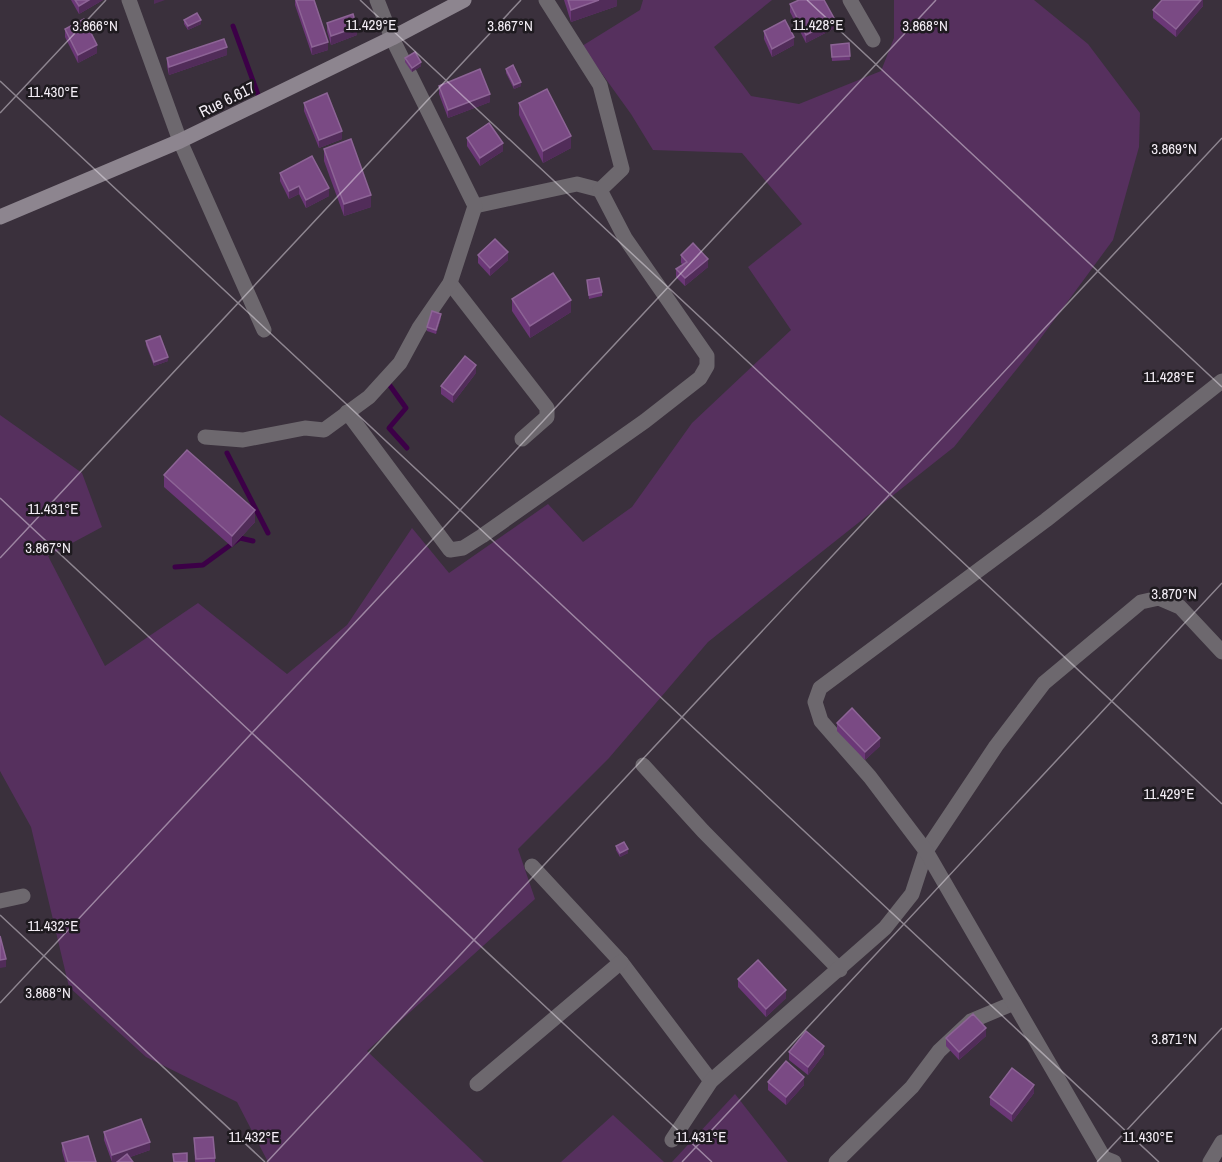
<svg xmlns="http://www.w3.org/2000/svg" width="1222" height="1162" viewBox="0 0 1222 1162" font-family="'Archivo Narrow',sans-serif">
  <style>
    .green { fill: #56305e }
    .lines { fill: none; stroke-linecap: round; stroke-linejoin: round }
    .stream { stroke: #3c0047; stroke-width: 5 }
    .street { stroke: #6d686e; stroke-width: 15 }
    .secondary { stroke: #8d858f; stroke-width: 15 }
    .wall { fill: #6b3777 }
    .shaded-wall { fill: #512c59 }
    .building { fill: #7a4a84; stroke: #8d6496; stroke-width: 1.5 }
    .ticks { fill: none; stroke: #f4eef6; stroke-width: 1.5; stroke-opacity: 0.45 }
    .labels { text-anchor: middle; stroke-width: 5; stroke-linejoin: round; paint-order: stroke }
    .street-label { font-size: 16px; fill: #f4eef6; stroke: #1e1a1f }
    .ticks-label { font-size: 15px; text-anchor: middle; fill: #f4eef6; stroke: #1e1a1f; stroke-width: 5; stroke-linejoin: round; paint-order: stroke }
  </style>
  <rect width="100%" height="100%" fill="#3a303c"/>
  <!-- green -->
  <g class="green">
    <polygon points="643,0 772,0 714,47 751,96 799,104 881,71 894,38 894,0 1034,0 1088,44 1140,113 1139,147 1113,240 1032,350 954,447 708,642 609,758 518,849 535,899 367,1051 484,1162 268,1162 237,1102 146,1057 69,987 31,827 0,771 0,415 82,473 102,527 48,556 105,666 198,603 287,674 347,625 412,528 449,573 548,504 583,542 632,507 692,423 791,330 748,267 802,224 742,153 653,150 631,114 582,46 640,10"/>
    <polygon points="735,1094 788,1162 672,1162"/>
    <polygon points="613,1115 664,1162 561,1162"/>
  </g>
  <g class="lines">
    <!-- stream -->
    <g class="stream">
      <polyline points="233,26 260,100"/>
      <polyline points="386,380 406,408 389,428 407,448"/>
      <polyline points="227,453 268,533"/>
      <polyline points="175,567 203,565 240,538 253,541"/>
    </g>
    <!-- street -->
    <g class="street">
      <polyline points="129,0 180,141 264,330"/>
      <polyline points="850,0 873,40"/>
      <polyline points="475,206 577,184 600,190"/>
      <polyline points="450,283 547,408 547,417 522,439"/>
      <polyline points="347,412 450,550 463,548 482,536 645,421 700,378 707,366 707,356 625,238 600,190 622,169 600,85 546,0"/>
      <polyline points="205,437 243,440 305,428 324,430 369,397 400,363 419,328 450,283 475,206 392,38 377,0"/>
      <polyline points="643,765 703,831 840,970"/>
      <polyline points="532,866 621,962 711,1081"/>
      <polyline points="0,901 23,896"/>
      <polyline points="477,1084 621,962"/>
      <polyline points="672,1140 711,1081 885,928 912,894 926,851 996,746 1044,683 1141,602 1159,598 1180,607 1222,652"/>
      <polyline points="836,1162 912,1087 939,1051 971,1021 1014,1003"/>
      <polyline points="1114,1162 1104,1158 926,851 870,777 821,721 815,702 820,688 1046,520 1222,381"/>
      <polyline points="1210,1162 1222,1142"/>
    </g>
    <!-- secondary -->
    <polyline class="secondary" points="0,217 180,141 392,38 464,0"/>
  </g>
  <!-- wall -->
  <g class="wall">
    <polygon points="71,0 103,0 79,14"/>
    <polygon points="295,0 314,0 328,50 312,55 295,5"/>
    <polygon points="564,0 617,0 617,6 571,22"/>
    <polygon points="1203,0 1203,6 1176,37 1153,18 1153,10"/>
    <polygon points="790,4 835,28 806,43 790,12"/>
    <polygon points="184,20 201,24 188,30 184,24"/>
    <polygon points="327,23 357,35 331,45 327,31"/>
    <polygon points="65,29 97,53 78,63 65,37"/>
    <polygon points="764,31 794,45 772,57 764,39"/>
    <polygon points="849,43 850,60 832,61 831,45"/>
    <polygon points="227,55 169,75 167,66 167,58"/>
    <polygon points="405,58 421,66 412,72 405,62"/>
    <polygon points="506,69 521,86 514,89 506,73"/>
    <polygon points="439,86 490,102 448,118 439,94"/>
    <polygon points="304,103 342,139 319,148 304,111"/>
    <polygon points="519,103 571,148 543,163 519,115"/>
    <polygon points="467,138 503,151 480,166 467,146"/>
    <polygon points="324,149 371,207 344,216 324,161"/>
    <polygon points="280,173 329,196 306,208 299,194 289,199 280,181"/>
    <polygon points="478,255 508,260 490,276 478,263"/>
    <polygon points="681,255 708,267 685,286 676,277 676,269 683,265 681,263"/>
    <polygon points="587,280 602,292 602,296 589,299"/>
    <polygon points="512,299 571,312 530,338 512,311"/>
    <polygon points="441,318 436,334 427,331 427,327"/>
    <polygon points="146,341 168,361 154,366 146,345"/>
    <polygon points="476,373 453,403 441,394 441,386"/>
    <polygon points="164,475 255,522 232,547 164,487"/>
    <polygon points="837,723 880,746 865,760 837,731"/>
    <polygon points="616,846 628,853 620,857 616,850"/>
    <polygon points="738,979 786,998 766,1017 738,987"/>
    <polygon points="986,1036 959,1060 946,1046 946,1038"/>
    <polygon points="789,1052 824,1054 808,1075 789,1060"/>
    <polygon points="768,1082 804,1085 786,1105 768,1090"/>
    <polygon points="1034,1093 1012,1122 990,1105 990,1097"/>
    <polygon points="104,1132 150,1150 116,1162 112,1162 104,1140"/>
    <polygon points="194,1138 215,1158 215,1162 195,1162"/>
    <polygon points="62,1143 96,1162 65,1162 62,1151"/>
  </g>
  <!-- shaded-wall -->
  <g class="shaded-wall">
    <polygon points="89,0 103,0 79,14 79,6"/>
    <polygon points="154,0 165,0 154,4"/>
    <polygon points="599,0 617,0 617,6 571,22 571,10"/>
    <polygon points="1201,0 1203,0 1203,6 1176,37 1176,29"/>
    <polygon points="201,20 201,24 188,30 188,26"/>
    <polygon points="835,20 835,28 806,43 806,35"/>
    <polygon points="357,27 357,35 331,45 331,36"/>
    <polygon points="794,37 794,45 772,57 772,49"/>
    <polygon points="328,42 328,50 312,55 312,47"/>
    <polygon points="97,45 97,53 78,63 78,55"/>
    <polygon points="227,47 227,55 169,75 169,67"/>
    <polygon points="421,62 421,66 412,72 412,68"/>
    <polygon points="521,82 521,86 514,89 514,85"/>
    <polygon points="490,94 490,102 448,118 448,110"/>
    <polygon points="342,131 342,139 319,148 319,140"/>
    <polygon points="571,136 571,148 543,163 543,151"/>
    <polygon points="503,143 503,151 480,166 480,158"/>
    <polygon points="299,186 299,194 289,199 289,191"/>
    <polygon points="329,188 329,196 306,208 306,200"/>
    <polygon points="371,195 371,207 344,216 344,204"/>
    <polygon points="508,252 508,260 490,276 490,268"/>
    <polygon points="708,259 708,267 685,286 685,278"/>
    <polygon points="571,300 571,312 530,338 530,326"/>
    <polygon points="441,314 441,318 436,334 436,330"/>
    <polygon points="168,357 168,361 154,366 154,362"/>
    <polygon points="476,365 476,373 453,403 453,395"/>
    <polygon points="255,510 255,522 232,547 232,536"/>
    <polygon points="880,738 880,746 865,760 865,752"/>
    <polygon points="628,849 628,853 620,857 620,853"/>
    <polygon points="6,959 6,967 0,968 0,960"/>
    <polygon points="786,990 786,998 766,1017 766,1009"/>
    <polygon points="986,1028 986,1036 959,1060 959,1052"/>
    <polygon points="824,1046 824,1054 808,1075 808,1067"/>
    <polygon points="804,1077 804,1085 786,1105 786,1097"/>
    <polygon points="1034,1085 1034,1093 1012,1122 1012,1114"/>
    <polygon points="150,1142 150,1150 116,1162 112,1162 112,1155"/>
  </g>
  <!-- building -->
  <g class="building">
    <polygon points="75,0 89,0 79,6"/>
    <polygon points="296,0 314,0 328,42 312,47"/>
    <polygon points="568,0 599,0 571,10"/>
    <polygon points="799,0 824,0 835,20 806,35 790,4"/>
    <polygon points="1162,0 1201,0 1176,29 1153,10"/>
    <polygon points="197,13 201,20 188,26 184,20"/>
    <polygon points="353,14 357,27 331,36 327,23"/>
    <polygon points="84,19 97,45 78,55 65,29"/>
    <polygon points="785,20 794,37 772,49 764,31"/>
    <polygon points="224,39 227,47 169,67 167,58"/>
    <polygon points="849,43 850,56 832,57 831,45"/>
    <polygon points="415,52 421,62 412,68 405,58"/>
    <polygon points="513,65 521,82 514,85 506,69"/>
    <polygon points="480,69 490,94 448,110 439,86"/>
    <polygon points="547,89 571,136 543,151 519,103"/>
    <polygon points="327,93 342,131 319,140 304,103"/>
    <polygon points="489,123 503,143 480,158 467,138"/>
    <polygon points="351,139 371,195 344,204 324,149"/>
    <polygon points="312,156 329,188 306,200 299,186 289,191 280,173"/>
    <polygon points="495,239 508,252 490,268 478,255"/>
    <polygon points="693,243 708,259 685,278 676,269 687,262 681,255"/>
    <polygon points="553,273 571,300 530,326 512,299"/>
    <polygon points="599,278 602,292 589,295 587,280"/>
    <polygon points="432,311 441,314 436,330 427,327"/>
    <polygon points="160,336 168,357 154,362 146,341"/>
    <polygon points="465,356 476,365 453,395 441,386"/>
    <polygon points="187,450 255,510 232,536 164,475"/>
    <polygon points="852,708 880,738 865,752 837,723"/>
    <polygon points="624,842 628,849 620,853 616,846"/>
    <polygon points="0,936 6,959 0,960"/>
    <polygon points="758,960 786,990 766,1009 738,979"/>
    <polygon points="973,1014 986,1028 959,1052 946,1038"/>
    <polygon points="806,1031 824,1046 808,1067 789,1052"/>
    <polygon points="786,1061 804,1077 786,1097 768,1082"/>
    <polygon points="1012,1068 1034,1085 1012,1114 990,1097"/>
    <polygon points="141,1119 150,1142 112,1155 104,1132"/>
    <polygon points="88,1136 96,1162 68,1162 62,1143"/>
    <polygon points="213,1137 215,1158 196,1159 194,1138"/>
    <polygon points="187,1153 187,1162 174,1162 173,1154"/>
    <polygon points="127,1154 133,1162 117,1162"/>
  </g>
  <!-- ticks -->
  <path class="ticks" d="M360,0L1222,804M807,0L1222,387M0,81L1159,1162M0,113L106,0M0,498L712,1162M0,558L521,0M0,915L265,1162M0,1003L936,0M267,1162L1222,138M682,1162L1222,583M1097,1162L1222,1028"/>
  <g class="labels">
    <!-- street labels -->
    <g class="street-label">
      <text transform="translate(227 99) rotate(-26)" y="6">Rue 6.617</text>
    </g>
  </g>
  <g class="ticks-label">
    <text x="371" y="30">11.429°E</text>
    <text x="818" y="30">11.428°E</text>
    <text x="95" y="31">3.866°N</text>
    <text x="510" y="31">3.867°N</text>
    <text x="925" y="31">3.868°N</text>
    <text x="53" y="97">11.430°E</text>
    <text x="1174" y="154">3.869°N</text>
    <text x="1169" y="382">11.428°E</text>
    <text x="53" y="514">11.431°E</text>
    <text x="48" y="553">3.867°N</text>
    <text x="1174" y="599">3.870°N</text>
    <text x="1169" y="799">11.429°E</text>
    <text x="53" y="931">11.432°E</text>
    <text x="48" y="998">3.868°N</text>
    <text x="1174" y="1044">3.871°N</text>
    <text x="254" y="1142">11.432°E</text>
    <text x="701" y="1142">11.431°E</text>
    <text x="1148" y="1142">11.430°E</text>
  </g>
</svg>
